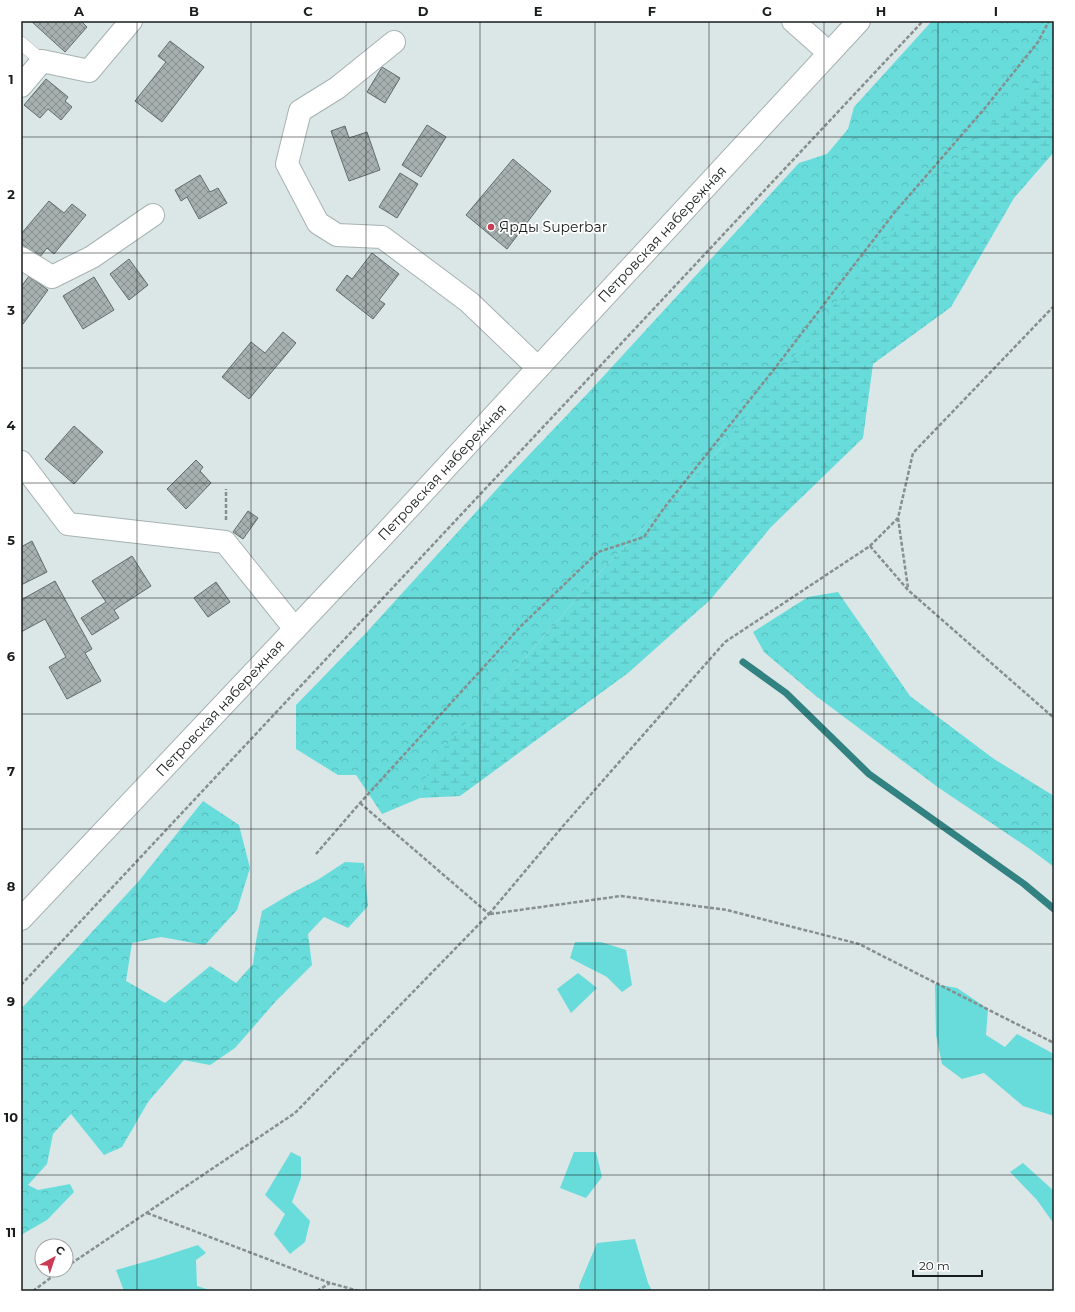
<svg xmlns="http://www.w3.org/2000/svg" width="1075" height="1312" viewBox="0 0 1075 1312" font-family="Montserrat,sans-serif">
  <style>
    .green { fill: #67dcdb }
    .forest { fill: url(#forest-crowns) }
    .wetland { fill: url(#wetland-marsh) }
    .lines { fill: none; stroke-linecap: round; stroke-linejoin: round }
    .stream { stroke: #328282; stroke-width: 7 }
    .building { fill: url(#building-cross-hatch); stroke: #626c6c }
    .lane-casing { stroke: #a7b2b2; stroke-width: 14 }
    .street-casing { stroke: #a7b2b2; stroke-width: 24 }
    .secondary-casing { stroke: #a7b2b2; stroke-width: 24 }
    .path { stroke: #868e8e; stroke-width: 2.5; stroke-dasharray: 4 2; stroke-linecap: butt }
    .lane { stroke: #fff; stroke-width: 13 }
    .street { stroke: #fff; stroke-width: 22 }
    .secondary { stroke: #fff; stroke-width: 22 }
    .grid { fill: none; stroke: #191d1d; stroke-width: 1; stroke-opacity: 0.55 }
    .poi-dot { fill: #cb3b56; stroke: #fff; stroke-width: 1.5 }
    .labels { text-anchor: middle; stroke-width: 3.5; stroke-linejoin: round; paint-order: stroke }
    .poi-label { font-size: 14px; fill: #191d1d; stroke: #fff; text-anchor: start }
    .street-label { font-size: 14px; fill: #191d1d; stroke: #fff }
    .neatline { fill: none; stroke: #191d1d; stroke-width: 1.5 }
    .grid-label { font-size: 13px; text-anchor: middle; font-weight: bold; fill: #191d1d }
  </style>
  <defs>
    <pattern id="forest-crowns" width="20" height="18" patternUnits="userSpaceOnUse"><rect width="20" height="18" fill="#67dcdb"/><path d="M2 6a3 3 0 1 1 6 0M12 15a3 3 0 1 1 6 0" fill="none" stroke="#59bcbc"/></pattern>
    <pattern id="wetland-marsh" width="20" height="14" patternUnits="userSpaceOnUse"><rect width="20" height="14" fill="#67dcdb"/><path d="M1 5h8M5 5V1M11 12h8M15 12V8" fill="none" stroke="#59bcbc"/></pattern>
    <pattern id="building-cross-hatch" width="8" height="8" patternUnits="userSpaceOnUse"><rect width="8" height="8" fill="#a5b0af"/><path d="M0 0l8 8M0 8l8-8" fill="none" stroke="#868f8e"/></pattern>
  </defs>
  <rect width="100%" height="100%" fill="#dbe6e6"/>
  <!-- green -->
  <g class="green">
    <polygon points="575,942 601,942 626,950 632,985 622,992 607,977 570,958"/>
    <polygon points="578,973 597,988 571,1013 557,989"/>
    <polygon points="935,984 957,988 988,1009 986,1035 1005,1047 1017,1034 1054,1054 1054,1116 1023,1106 984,1073 962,1079 942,1064 936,1035"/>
    <polygon points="291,1152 301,1157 301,1178 292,1202 310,1221 305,1242 290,1254 274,1234 285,1214 265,1195"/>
    <polygon points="574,1152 596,1152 602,1177 586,1198 560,1188"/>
    <polygon points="1023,1163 1054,1191 1054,1224 1037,1200 1010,1172"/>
    <polygon points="635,1239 648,1283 652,1291 580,1291 579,1286 597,1243"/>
    <polygon points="198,1245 206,1253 196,1260 197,1286 213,1291 124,1291 116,1270 155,1259"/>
  </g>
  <!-- forest -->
  <g class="forest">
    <polygon points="932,21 1054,21 1054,61 724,445 597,575 526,657 432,762 420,798 382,814 356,775 338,775 296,749 296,705 365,634 506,479 588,393 799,163 827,154 848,129 854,107"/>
    <polygon points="838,592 910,696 994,759 1054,796 1054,867 1030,849 939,788 816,696 764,652 753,632 808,597"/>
    <polygon points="203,801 239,825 250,868 237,910 205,945 161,937 132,943 126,981 165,1003 210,966 236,983 253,964 256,941 262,911 292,893 319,879 345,862 364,863 368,906 348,928 324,917 308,934 312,965 276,1001 235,1048 210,1065 184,1060 148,1102 122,1147 104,1155 71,1114 53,1134 47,1164 28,1185 38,1190 70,1184 74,1192 47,1220 21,1235 21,1009 138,882"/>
  </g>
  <!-- wetland -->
  <polygon class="wetland" points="1054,59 1054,152 1014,198 951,307 873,364 863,438 771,527 710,600 628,673 460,796 420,798 431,762 526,657 597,575 724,445 915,202"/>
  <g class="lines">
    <!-- stream -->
    <polyline class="stream" points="743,662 786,693 869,774 1024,884 1054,909"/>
  </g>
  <!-- building -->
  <g class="building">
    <polygon points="31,21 81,21 87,27 65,52"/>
    <polygon points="170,41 204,67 162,122 135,101 166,62 158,56"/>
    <polygon points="382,67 400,78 385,103 367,92"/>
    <polygon points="46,79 68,97 65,101 72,107 61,120 48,109 40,118 24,105"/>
    <polygon points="427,125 446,137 421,177 402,165"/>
    <polygon points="345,126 349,138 367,132 380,170 349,181 331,131"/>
    <polygon points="513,159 551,191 507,249 466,215"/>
    <polygon points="400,173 418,184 397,218 379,207"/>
    <polygon points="200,175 210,192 218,188 227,203 199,219 187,197 181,201 175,190"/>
    <polygon points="49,201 64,213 72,204 86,215 54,254 47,248 39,258 21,243 21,234"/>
    <polygon points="372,253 399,274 379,300 385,304 373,319 336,290 347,275 352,279"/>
    <polygon points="129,259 148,285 129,300 110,274"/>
    <polygon points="29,276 48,290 23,324 21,323 21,287"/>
    <polygon points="94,277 114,310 83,329 63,296"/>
    <polygon points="283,332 296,343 249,399 222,377 251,342 265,353"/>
    <polygon points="74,426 103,452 74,484 45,459"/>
    <polygon points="196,460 203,467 200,471 211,483 186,509 167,489"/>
    <polygon points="248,511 258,518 243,539 233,532"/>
    <polygon points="32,541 47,572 21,585 21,547"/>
    <polygon points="132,556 151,586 114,610 119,618 92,635 81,618 106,602 92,581"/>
    <polygon points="55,581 92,649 85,653 101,681 67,699 49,667 66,657 45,619 21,632 21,600"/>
    <polygon points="216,582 230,602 208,617 194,598"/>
  </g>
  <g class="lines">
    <defs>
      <polyline id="lane" points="21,43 42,61"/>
      <g id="street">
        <polyline points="793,21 829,53"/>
        <polyline points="394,42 337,88 300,111 287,164 318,223 337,235 382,237 469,302 538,368"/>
        <polyline points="21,86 42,61 89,71 131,21"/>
        <polyline points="21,258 52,277 92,257 153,215"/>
        <polyline points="21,462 68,524 225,542 295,629"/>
      </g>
      <polyline id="secondary" points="21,919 379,540 859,21"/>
    </defs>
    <!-- lane casing -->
    <use href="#lane" class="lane-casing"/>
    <!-- street casing -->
    <use href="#street" class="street-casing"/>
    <!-- secondary casing -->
    <use href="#secondary" class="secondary-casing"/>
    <!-- path -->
    <g class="path">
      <polyline points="898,518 908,588"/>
      <polyline points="226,520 226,489"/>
      <polyline points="870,546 898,518 913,453 1054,306"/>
      <polyline points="316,854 360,803 521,626 598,552 644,537 664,508 775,368 894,213 985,108 1038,42 1049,21"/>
      <polyline points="489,914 563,826 725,642 870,546 908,590 1054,718"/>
      <polyline points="490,914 621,896 727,910 859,944 1054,1043"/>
      <polyline points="21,985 923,21"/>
      <polyline points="147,1213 330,1283 359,1291"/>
      <polyline points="66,1267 295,1113 489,914 360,803"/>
      <polyline points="33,1291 61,1270"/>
      <polyline points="317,1291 330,1283"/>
    </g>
    <!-- lane -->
    <use href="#lane" class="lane"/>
    <!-- street -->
    <use href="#street" class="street"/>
    <!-- secondary -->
    <use href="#secondary" class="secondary"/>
  </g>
  <!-- grid -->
  <path class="grid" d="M137,21V1291M251,21V1291M366,21V1291M480,21V1291M595,21V1291M709,21V1291M824,21V1291M938,21V1291M21,137H1054M21,253H1054M21,368H1054M21,483H1054M21,598H1054M21,714H1054M21,829H1054M21,944H1054M21,1059H1054M21,1175H1054"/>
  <!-- markers -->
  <circle class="poi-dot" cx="491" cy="227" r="4"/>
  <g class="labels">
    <!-- poi labels -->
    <g class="poi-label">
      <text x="499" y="232">Ярды Superbar</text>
    </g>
    <!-- street labels -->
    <g class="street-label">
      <text transform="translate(662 234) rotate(-47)" y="5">Петровская набережная</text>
      <text transform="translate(442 472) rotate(-47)" y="5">Петровская набережная</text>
      <text transform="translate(220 708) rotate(-47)" y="5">Петровская набережная</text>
    </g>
  </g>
  <!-- border -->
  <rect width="1075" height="1312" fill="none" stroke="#ffffff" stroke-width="44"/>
  <!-- north arrow -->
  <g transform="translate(54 1258) rotate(40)"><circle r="19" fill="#ffffff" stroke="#a3a5a5"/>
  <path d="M0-3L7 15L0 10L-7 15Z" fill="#cb3b56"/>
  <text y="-6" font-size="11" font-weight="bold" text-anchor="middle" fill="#191d1d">С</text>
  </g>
  <!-- scale -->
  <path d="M913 1270v6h69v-6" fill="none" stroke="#191d1d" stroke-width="2"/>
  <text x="919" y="1270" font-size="12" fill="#191d1d" stroke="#ffffff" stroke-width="3" paint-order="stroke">20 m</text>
  <rect x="22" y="22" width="1031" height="1268" class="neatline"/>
  <g class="grid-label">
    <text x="79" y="16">A</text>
    <text x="194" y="16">B</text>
    <text x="308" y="16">C</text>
    <text x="423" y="16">D</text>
    <text x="538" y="16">E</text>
    <text x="652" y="16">F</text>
    <text x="767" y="16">G</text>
    <text x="881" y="16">H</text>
    <text x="996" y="16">I</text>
    <text x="11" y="84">1</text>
    <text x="11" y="199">2</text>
    <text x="11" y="315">3</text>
    <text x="11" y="430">4</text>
    <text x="11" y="545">5</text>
    <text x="11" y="661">6</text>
    <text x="11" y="776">7</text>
    <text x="11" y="891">8</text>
    <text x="11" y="1006">9</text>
    <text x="11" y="1122">10</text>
    <text x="11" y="1237">11</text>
  </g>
</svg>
